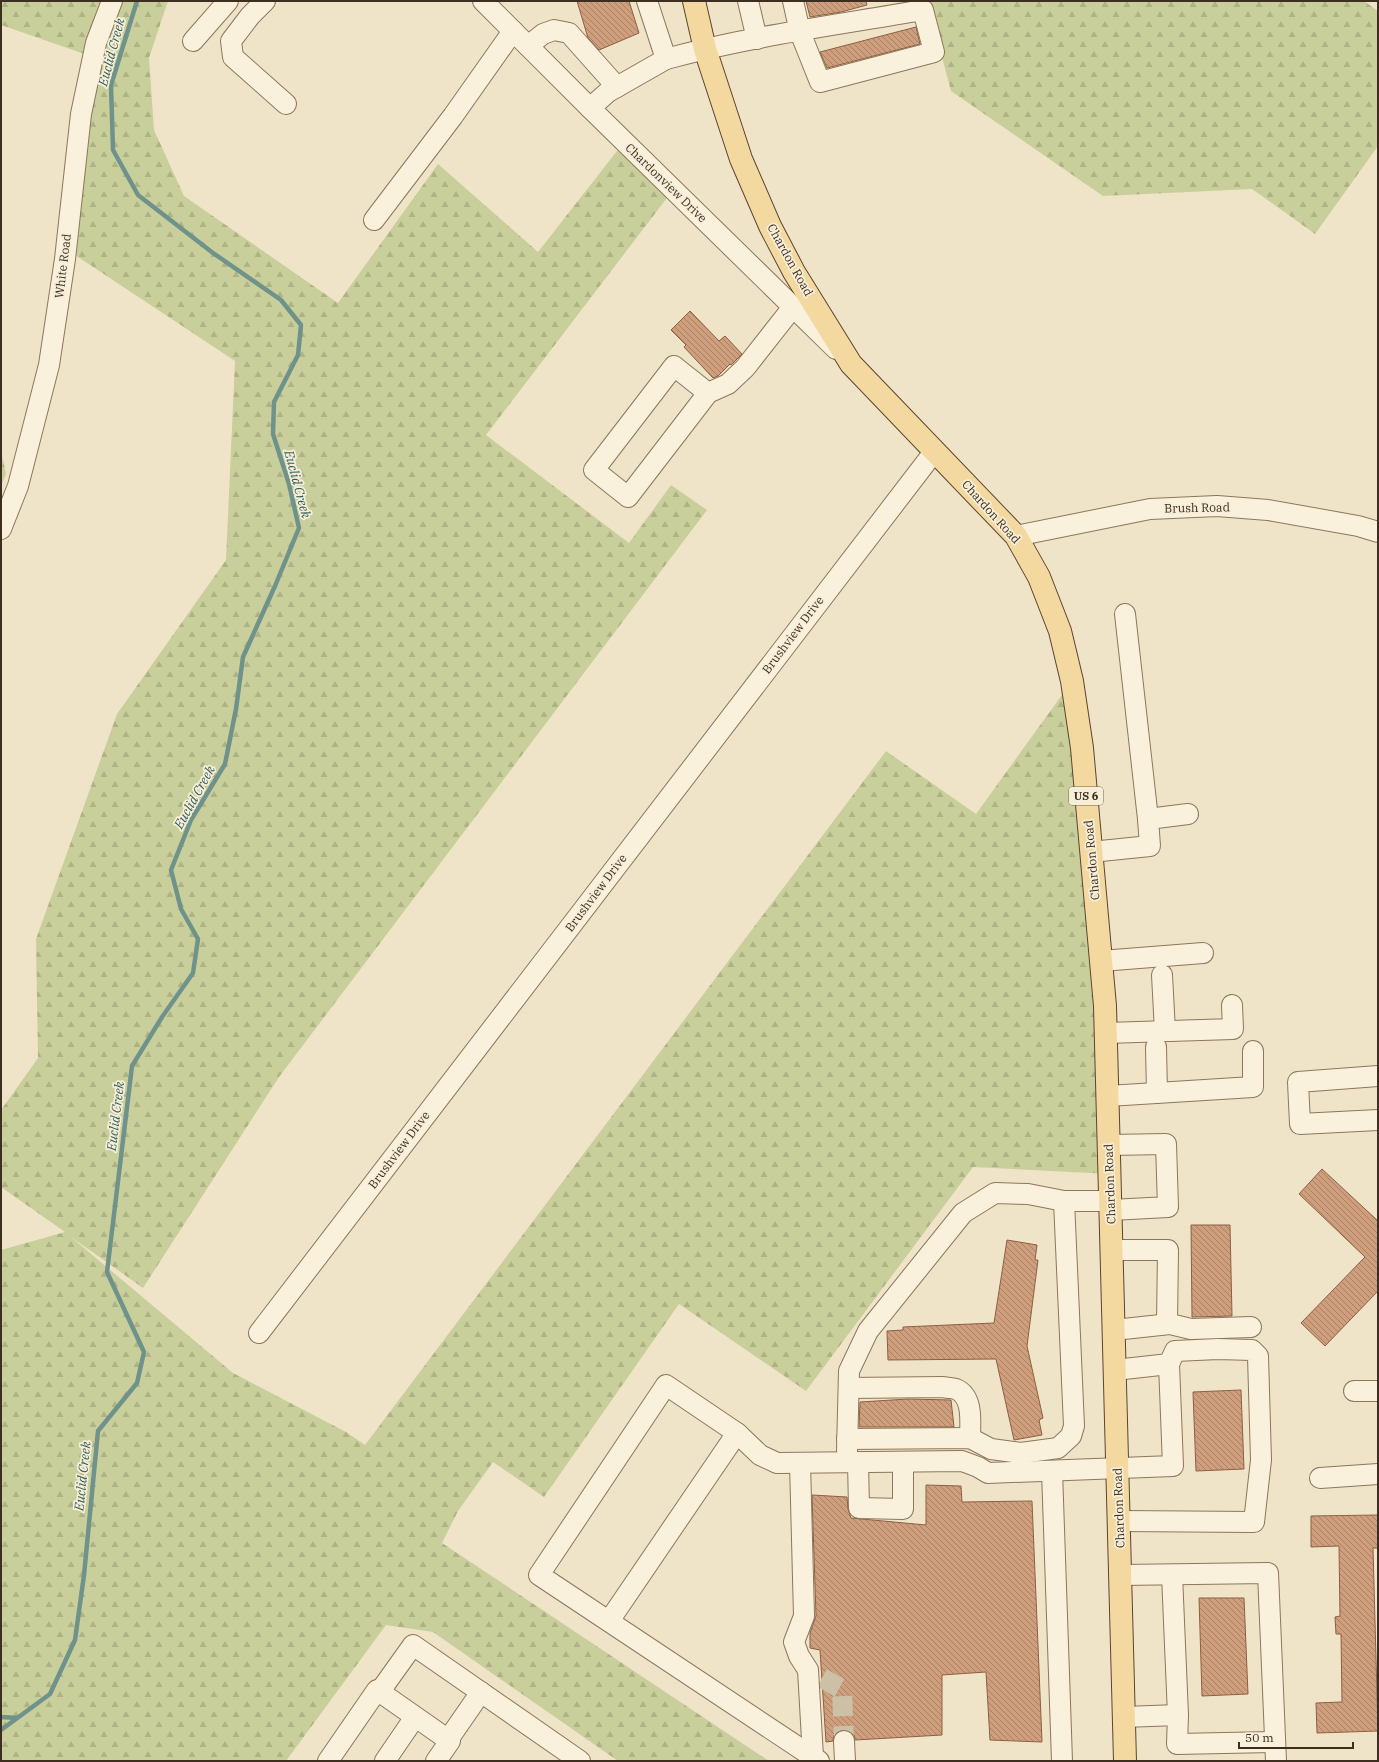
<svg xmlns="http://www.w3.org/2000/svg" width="1379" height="1762" viewBox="0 0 1379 1762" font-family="'IBM Plex Serif',serif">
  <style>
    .forest { fill: url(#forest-firs) }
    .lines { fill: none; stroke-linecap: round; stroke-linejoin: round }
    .stream { stroke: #6f938a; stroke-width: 4.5 }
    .building { fill: url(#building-back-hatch); stroke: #8d5f41 }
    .minor-tunnel { stroke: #ccc0a6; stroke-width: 20; stroke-dasharray: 20 10; stroke-linecap: butt }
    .minor-casing { stroke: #8d765c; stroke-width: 22 }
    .major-casing { stroke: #5b4430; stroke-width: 24 }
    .minor { stroke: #faf1dc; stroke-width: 20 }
    .major { stroke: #f3d9a0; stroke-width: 22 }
    .labels { text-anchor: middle; stroke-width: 3.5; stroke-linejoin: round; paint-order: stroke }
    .shield { fill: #f7eed8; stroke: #756857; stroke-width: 1 }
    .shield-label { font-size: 11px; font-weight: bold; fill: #3d2e20 }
    .street-label { font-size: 12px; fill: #3d2e20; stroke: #f7eed8 }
    .water-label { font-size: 13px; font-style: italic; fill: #2f5d5a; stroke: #f7eed8 }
  </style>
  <defs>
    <pattern id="forest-firs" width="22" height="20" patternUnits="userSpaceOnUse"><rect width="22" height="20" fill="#c9cf9b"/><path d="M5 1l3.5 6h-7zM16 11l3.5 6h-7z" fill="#aeb285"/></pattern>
    <pattern id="building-back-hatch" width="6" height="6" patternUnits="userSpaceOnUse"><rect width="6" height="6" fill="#cf9f7d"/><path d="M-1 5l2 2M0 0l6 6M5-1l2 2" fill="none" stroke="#a98266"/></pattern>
  </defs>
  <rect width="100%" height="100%" fill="#f0e4c8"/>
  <!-- forest -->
  <g class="forest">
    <polygon points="1,1 168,1 149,58 154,130 184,196 338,303 438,164 538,252 624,142 673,190 486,435 629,543 671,485 707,510 279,1077 143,1288 71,1237 233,1373 346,1432 365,1445 886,751 976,814 1072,681 1110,1174 973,1167 806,1391 679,1304 544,1497 493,1462 458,1511 442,1543 769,1761 618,1761 433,1632 386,1625 286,1761 1,1761 1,1250 65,1232 1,1187 1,1110 38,1058 36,939 117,714 226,560 235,361 66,249 93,57 1,25"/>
    <polygon points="927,1 1364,1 1378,11 1378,146 1315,234 1252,189 1103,196 951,91"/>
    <polygon points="1,451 6,474 1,486"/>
  </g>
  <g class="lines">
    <!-- stream -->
    <g class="stream">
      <polyline points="1,1717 17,1718"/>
      <polyline points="1,1730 50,1694 75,1640 84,1575 98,1431 137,1383 144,1352 107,1272 132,1066 162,1017 193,973 198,939 181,909 171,870 191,820 225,764 236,709 243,657 275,586 299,528 289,484 273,434 274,402 298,355 301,325 281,300 213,253 138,195 113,150 111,85 137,1"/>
    </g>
  </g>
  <!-- building -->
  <g class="building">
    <polygon points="577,1 629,1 639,33 599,50 588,38"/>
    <polygon points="806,1 866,1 867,5 841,12 810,17"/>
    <polygon points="916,27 920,44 827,68 820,52"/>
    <polygon points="690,311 719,341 725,336 742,354 731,365 730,364 718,376 713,378 684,347 686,345 671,330"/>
    <polygon points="1322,1169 1378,1221 1378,1291 1325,1346 1301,1323 1365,1257 1299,1194"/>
    <polygon points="1191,1225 1230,1225 1232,1316 1192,1317"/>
    <polygon points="1007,1240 1037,1245 1035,1260 1038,1260 1027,1346 1043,1418 1039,1420 1042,1435 1014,1440 996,1359 888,1360 887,1331 903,1330 903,1327 994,1323"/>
    <polygon points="1241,1390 1244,1469 1196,1471 1193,1392"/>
    <polygon points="908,1399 951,1400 954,1427 859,1427 860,1402"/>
    <polygon points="926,1485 961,1486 962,1502 1032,1501 1042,1742 990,1740 986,1672 942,1675 942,1735 855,1740 854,1735 850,1731 843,1730 837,1732 834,1735 833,1741 826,1742 820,1650 810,1648 810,1633 816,1616 812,1495 847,1497 848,1509 851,1518 926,1525"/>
    <polygon points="1378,1515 1378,1548 1373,1548 1378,1731 1317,1733 1316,1703 1342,1702 1341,1634 1336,1634 1335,1617 1340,1616 1339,1546 1311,1547 1311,1516"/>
    <polygon points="1199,1598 1244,1598 1248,1694 1202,1696"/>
  </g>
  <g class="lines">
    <!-- minor-tunnel -->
    <polyline class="minor-tunnel" points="822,1678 842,1689 844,1741"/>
    <defs>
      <g id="minor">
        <polyline points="265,1 250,16 231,41 233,57 286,104"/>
        <polyline points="483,1 590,108 836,349"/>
        <path d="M647,1L666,59C750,36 837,25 923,10L934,52L820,82L800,32L793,1"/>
        <polyline points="748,1 757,39"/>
        <polyline points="193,41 228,1"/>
        <polyline points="528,46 543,34 554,30 569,33 617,87"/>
        <polyline points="590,108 608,92 666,59"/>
        <polyline points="374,220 453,116 513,31"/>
        <polyline points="708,393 628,497 594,470 674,366 708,393 728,384 745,368 793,307"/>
        <polyline points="1,529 18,486 49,365 65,259 81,114 96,43 112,1"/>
        <polyline points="1016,536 1150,509 1217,506 1268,510 1358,526 1378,532"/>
        <polyline points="1125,614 1148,819"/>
        <polyline points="1091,852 1150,846 1148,819 1188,814"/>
        <polyline points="1101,961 1203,953"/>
        <polyline points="1162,975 1165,1031"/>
        <polyline points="1106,1033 1233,1029 1232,1005"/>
        <polyline points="1156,1047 1157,1093"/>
        <polyline points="1378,1076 1298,1082 1300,1124 1378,1120"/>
        <polyline points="1108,1096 1253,1087 1253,1051"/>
        <polyline points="1109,1145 1166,1144 1168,1207 1111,1210"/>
        <polyline points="1112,1250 1168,1250 1167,1324"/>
        <polyline points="1114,1330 1170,1324 1191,1329 1251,1327"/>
        <polyline points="259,1333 934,452"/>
        <polyline points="1115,1370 1169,1364"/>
        <path d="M849,1388L943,1387C947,1388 953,1388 956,1389C974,1397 970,1423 970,1438"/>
        <polyline points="1354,1391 1378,1391"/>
        <polyline points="737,1433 760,1455 777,1463 962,1461 978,1467 988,1473 1173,1466 1169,1364 1175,1351 1218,1349 1252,1350 1258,1356 1261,1460 1254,1522 1119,1521"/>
        <polyline points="847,1439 970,1438 991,1449 1021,1453 1058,1448 1071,1436 1074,1426 1064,1201"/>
        <polyline points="847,1451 849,1371 868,1331 963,1213 995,1193 1028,1194 1064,1201 1111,1201"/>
        <polyline points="858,1462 859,1508 903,1509 903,1462"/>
        <polyline points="800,1463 804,1616 794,1642 799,1656 808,1670 813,1757"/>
        <polyline points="1052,1471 1062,1761"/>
        <polyline points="1320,1478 1378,1474"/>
        <polyline points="1121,1575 1268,1573 1276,1761"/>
        <polyline points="1172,1575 1178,1715"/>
        <polyline points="609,1621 737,1433 666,1385 539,1575 819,1761"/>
        <polyline points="383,1687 413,1645 580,1761"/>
        <polyline points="1124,1717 1178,1715 1177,1744 1275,1742"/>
        <polyline points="452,1734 481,1692"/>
        <polyline points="844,1741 845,1761"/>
        <polyline points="328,1761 377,1690 450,1741 436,1761"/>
        <polyline points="385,1761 415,1717"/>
      </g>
      <polyline id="major" points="694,1 705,49 741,159 770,226 794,272 851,364 1016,536 1039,577 1060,631 1072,681 1082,748 1105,1006 1125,1761"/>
    </defs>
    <!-- minor casing -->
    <use href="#minor" class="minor-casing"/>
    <!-- major casing -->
    <use href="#major" class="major-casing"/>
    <!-- minor -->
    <use href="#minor" class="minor"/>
    <!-- major -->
    <use href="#major" class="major"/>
  </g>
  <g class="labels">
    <!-- shield labels -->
    <rect class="shield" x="1069" y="787" width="34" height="18" rx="3"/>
    <g class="shield-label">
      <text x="1086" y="800">US 6</text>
    </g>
    <!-- street labels -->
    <g class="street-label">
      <text transform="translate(666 183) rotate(44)" y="4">Chardonview Drive</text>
      <text transform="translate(790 260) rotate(61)" y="4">Chardon Road</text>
      <text transform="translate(63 266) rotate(-83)" y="4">White Road</text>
      <text transform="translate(1197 508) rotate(-1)" y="4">Brush Road</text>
      <text transform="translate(991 512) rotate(48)" y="4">Chardon Road</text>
      <text transform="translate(793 635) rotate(-53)" y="4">Brushview Drive</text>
      <text transform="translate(1092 860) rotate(-95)" y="4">Chardon Road</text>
      <text transform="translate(596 893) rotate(-53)" y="4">Brushview Drive</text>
      <text transform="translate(399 1150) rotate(-53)" y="4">Brushview Drive</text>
      <text transform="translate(1110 1184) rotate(-92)" y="4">Chardon Road</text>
      <text transform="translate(1119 1508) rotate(-92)" y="4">Chardon Road</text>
    </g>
    <!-- water labels -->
    <g class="water-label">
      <text transform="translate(111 52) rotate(-75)" y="5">Euclid Creek</text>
      <text transform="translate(298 484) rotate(75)" y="5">Euclid Creek</text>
      <text transform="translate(194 797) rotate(-61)" y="5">Euclid Creek</text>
      <text transform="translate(115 1116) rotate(-83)" y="5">Euclid Creek</text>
      <text transform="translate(82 1476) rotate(-84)" y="5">Euclid Creek</text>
    </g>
  </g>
  <!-- border -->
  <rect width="1379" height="1762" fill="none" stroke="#3d2e20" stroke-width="4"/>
  <!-- scale -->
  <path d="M1239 1742v6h114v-6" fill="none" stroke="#3d2e20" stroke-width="2"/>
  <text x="1245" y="1742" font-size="12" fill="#3d2e20" stroke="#f7eed8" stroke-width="3" paint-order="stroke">50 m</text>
</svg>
